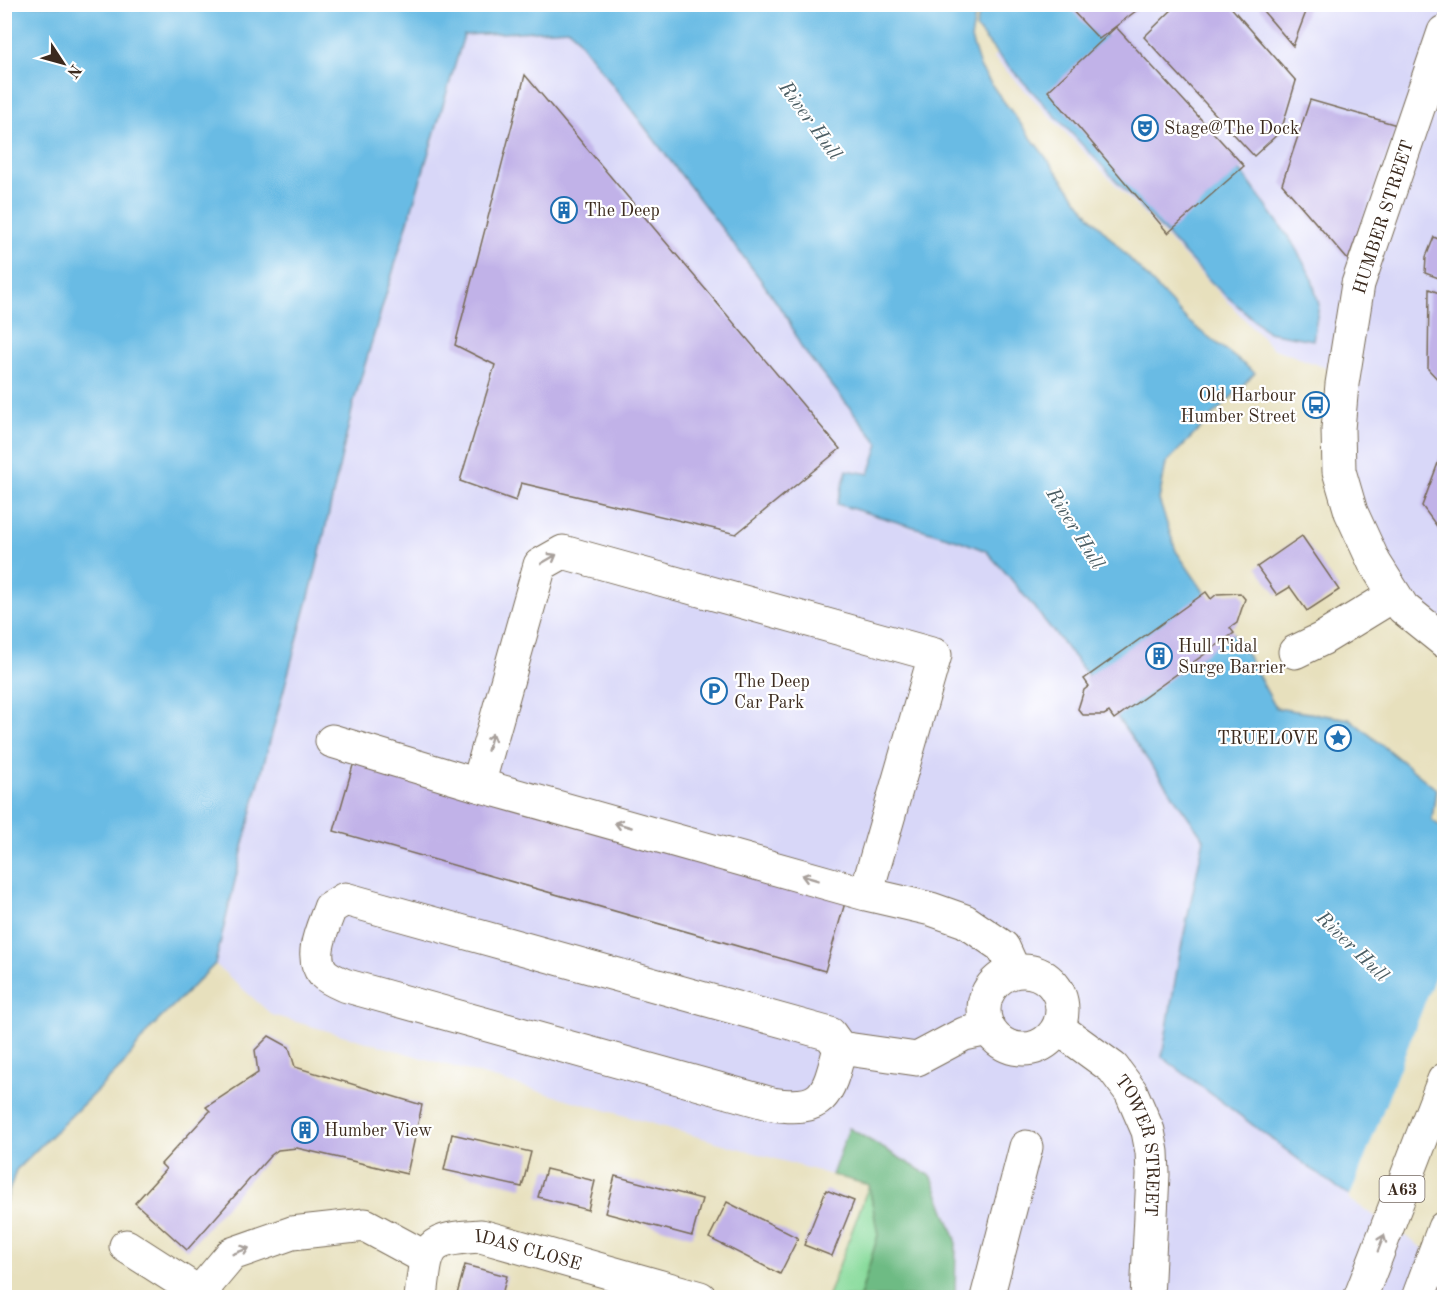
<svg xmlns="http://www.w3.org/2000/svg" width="1449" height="1302" viewBox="0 0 1449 1302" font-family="'Old Standard TT',serif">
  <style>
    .built { fill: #d8d7f8 }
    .green { fill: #89db9c; stroke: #62825d; stroke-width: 1.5 }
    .forest { fill: #6ebb84; stroke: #547251; stroke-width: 1.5 }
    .water { fill: #69bbe4; stroke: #527281; stroke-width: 1.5 }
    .pier { fill: #e7e0bd }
    .building { fill: #c1b2e8 }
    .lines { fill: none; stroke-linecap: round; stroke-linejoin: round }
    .minor-casing { stroke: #776a56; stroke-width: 35 }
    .highway-casing { stroke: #776a56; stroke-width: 35 }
    .minor { stroke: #fff; stroke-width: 33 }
    .highway { stroke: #fff; stroke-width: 33 }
    .oneway { stroke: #a79f9a }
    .labels { text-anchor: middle; stroke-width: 4.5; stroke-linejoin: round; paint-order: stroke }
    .shield { fill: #fff; stroke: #766a62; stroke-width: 1.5 }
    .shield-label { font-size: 16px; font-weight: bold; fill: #3b2a1e }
    .poi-label { font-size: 18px; fill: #3b2a1e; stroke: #fff; text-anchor: start }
    .street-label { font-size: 18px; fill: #3b2a1e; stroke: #fff }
    .water-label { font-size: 20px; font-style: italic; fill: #4b5d63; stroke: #fff }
  </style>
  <rect width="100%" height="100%" fill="#fff"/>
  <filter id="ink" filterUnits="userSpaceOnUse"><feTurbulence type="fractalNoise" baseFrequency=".0167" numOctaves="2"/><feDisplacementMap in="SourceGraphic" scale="12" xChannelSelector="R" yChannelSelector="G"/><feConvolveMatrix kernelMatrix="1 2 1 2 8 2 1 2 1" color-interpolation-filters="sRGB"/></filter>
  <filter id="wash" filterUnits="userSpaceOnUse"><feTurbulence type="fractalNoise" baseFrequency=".008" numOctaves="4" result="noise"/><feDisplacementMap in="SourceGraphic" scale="24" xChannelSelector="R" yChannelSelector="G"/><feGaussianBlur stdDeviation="1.35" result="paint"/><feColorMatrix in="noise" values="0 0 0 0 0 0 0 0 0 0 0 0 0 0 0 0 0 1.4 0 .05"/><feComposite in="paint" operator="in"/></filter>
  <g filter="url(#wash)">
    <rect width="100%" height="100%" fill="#e7e0bd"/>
    <!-- built -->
    <g class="built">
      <polygon points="1027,5 1444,5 1444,621 1400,597 1340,462 1348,376 1272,348 994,58"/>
      <polygon points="570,29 758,276 788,319 801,347 879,444 869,474 961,541 986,551 1006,573 1078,662 1205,839 1179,958 1162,1057 1322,1177 1444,1259 1444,1297 955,1297 956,1240 932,1177 850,1128 832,1175 272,1015 215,964 257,789 316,570 354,401 464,35"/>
    </g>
    <!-- green -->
    <polygon class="green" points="869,1185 878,1235 860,1297 827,1298"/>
    <!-- forest -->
    <polygon class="forest" points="849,1128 932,1177 956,1240 955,1297 860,1297 878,1235 869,1185 832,1175"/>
    <!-- water -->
    <g class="water">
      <polygon points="5,5 977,5 971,39 980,67 996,91 1090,216 1188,321 1255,373 1166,463 1159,500 1176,551 1246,653 1276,708 1350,719 1436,789 1432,820 1444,829 1444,1259 1322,1177 1162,1057 1179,958 1204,839 1078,662 1006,573 986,551 961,541 837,504 847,470 869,474 879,444 801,347 788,319 758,276 570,29 464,35 354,401 316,570 257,789 215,964 149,1030 123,1065 16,1170 5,1204"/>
      <polygon points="981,5 1073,5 1196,122 1244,175 1292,242 1311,276 1319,305 1313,340 1268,332 1215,286 999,56 976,28"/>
    </g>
    <!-- pier -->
    <polygon class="pier" points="1444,953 1444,1262 1349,1199"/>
    <g id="blocks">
      <!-- building -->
      <g class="building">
        <polygon points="1066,4 1145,4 1099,39"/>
        <polygon points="1178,4 1228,4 1296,81 1281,131 1254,156 1144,37"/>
        <polygon points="1257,4 1309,4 1293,46"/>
        <polygon points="1116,27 1244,166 1168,233 1048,91"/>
        <polygon points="525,75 840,449 736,534 521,483 516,501 460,481 495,365 455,345"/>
        <polygon points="1310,100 1397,125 1348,260 1282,184"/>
        <polygon points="1434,237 1444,242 1444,280 1425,273 1426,257"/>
        <polygon points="1429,289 1444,295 1444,386 1428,369"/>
        <polygon points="1444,447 1444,536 1422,506"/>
        <polygon points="1302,536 1339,590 1307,611 1290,587 1277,595 1257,567"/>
        <polygon points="1206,592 1211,599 1217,594 1240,593 1245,599 1237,623 1230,628 1234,633 1114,719 1109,712 1104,715 1083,715 1078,709 1084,690 1089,686 1084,679"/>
        <polygon points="356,755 847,896 825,971 334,831"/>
        <polygon points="269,1036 289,1047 295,1067 422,1105 407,1174 297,1148 278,1150 270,1156 187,1250 135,1203 166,1169 161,1164 210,1111 206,1107 258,1073 255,1050"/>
        <polygon points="452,1134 531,1152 522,1187 444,1170"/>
        <polygon points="546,1169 595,1181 588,1210 538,1197"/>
        <polygon points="615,1176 702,1199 692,1236 605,1213"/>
        <polygon points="826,1190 854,1201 832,1256 804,1245"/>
        <polygon points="727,1202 798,1238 780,1274 709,1238"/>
        <polygon points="465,1265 507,1276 501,1298 456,1298"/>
      </g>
    </g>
  </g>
  <g filter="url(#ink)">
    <use href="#blocks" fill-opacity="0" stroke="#776a56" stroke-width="1.5"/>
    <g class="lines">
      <defs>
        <g id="minor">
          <polyline points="1444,32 1358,284 1342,384 1338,429 1339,471 1351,512 1374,562 1403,608 1444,641"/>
          <polyline points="1295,652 1322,639 1394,595"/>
          <polyline points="332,741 478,785"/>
          <polyline points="866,894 935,655 563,552 540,565 478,785 866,894 931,909 965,921 1003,947 1014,971"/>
          <circle cx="1023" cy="1010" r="39"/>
          <path id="s1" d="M1055,1033H1065L1113,1068L1131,1092L1148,1131L1152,1152L1153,1174L1147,1298"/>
          <path d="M840,1048C828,1094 825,1112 772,1104L344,985C337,982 328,978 323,973C308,955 324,926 330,908L345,899L830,1034L840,1048L917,1059L964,1034L988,1029"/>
          <polyline points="126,1246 207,1298"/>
          <polyline points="200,1292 232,1254 292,1233 365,1225 426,1258"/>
          <path id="s2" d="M421,1298C427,1245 425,1239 481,1236L700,1298"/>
          <polyline points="987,1298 1026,1147"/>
        </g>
        <g id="highway">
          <polyline points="1360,1298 1444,1080"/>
          <polyline points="1418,1298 1444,1228"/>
        </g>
      </defs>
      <!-- minor casing -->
      <use href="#minor" class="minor-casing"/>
      <!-- highway casing -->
      <use href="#highway" class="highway-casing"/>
      <!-- minor -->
      <use href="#minor" class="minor"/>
      <!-- highway -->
      <use href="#highway" class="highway"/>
    </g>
    <!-- one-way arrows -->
    <defs><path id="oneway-shaft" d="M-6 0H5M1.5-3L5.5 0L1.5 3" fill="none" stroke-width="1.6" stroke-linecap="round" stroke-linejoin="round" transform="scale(1.5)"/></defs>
    <g class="oneway">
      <use href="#oneway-shaft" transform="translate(549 559) rotate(-30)"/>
      <use href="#oneway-shaft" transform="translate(490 742) rotate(-74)"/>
      <use href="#oneway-shaft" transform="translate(623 825) rotate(-164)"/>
      <use href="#oneway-shaft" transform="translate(810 878) rotate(-164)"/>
      <use href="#oneway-shaft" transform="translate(1381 1243) rotate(-69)"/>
      <use href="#oneway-shaft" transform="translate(241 1251) rotate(-21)"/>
    </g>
  </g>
  <!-- icons -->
  <defs>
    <symbol id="theatre-ring" viewBox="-11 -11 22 22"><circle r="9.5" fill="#fff" stroke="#1f6fb2" stroke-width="1.5"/><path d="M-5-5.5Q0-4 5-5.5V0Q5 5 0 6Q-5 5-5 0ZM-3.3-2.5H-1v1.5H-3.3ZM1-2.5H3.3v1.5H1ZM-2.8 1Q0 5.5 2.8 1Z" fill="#1f6fb2"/></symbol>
    <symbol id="building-ring" viewBox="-11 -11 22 22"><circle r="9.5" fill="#fff" stroke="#1f6fb2" stroke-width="1.5"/><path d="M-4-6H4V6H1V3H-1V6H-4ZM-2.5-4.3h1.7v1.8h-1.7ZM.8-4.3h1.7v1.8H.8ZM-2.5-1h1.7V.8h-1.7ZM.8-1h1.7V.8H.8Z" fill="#1f6fb2"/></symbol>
    <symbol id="bus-ring" viewBox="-11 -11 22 22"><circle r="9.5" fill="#fff" stroke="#1f6fb2" stroke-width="1.5"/><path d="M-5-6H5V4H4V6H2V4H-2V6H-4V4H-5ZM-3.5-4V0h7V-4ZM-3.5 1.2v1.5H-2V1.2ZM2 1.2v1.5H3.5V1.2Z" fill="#1f6fb2"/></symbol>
    <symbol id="parking-ring" viewBox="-11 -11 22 22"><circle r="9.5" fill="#fff" stroke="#1f6fb2" stroke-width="1.5"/><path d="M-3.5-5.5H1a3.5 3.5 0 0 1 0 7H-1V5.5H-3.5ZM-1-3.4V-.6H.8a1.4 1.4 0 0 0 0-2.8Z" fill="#1f6fb2"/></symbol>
    <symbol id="sight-ring" viewBox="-11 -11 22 22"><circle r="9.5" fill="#fff" stroke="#1f6fb2" stroke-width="1.5"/><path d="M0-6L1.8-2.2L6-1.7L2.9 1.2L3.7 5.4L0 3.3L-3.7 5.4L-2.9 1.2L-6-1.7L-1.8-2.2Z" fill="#1f6fb2"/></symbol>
  </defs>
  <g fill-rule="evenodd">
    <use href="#theatre-ring" x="1130" y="113" width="30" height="30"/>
    <use href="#building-ring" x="549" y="195" width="30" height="30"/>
    <use href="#bus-ring" x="1301" y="390" width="30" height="30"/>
    <use href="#building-ring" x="1144" y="641" width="30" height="30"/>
    <use href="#parking-ring" x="699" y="676" width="30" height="30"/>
    <use href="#sight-ring" x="1323" y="723" width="30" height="30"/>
    <use href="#building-ring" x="290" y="1115" width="30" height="30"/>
  </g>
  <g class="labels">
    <!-- shield labels -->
    <rect class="shield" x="1379.5" y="1176" width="45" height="26" rx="4.5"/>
    <g class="shield-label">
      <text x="1402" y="1195">A63</text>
    </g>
    <!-- poi labels -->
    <g class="poi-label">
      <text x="1164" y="134">Stage@The Dock</text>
      <text x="584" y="216">The Deep</text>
      <text x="1296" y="401" text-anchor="end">Old Harbour<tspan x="1296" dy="21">Humber Street</tspan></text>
      <text x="1178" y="652">Hull Tidal<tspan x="1178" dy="21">Surge Barrier</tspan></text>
      <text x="734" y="687">The Deep<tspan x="734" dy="21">Car Park</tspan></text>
      <text x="1318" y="744" text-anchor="end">TRUELOVE</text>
      <text x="324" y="1136">Humber View</text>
    </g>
    <!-- street labels -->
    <g class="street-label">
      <text transform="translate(1383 217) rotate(-72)" y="6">HUMBER STREET</text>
      <text dy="6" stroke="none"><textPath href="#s1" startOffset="154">TOWER STREET</textPath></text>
      <text dy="6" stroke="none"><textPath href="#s2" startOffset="152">IDAS CLOSE</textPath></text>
    </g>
    <!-- water labels -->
    <g class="water-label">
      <text transform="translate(811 120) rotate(54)" y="7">River Hull</text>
      <text transform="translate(1076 528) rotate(58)" y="7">River Hull</text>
      <text transform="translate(1353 946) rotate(44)" y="7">River Hull</text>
    </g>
  </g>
  <!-- margin -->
  <rect width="1449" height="1302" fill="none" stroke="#fff" stroke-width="24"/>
  <!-- north arrow -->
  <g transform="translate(63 63) rotate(126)" stroke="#ffffff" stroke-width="4.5" paint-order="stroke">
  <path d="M0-4.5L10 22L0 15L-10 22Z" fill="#3b2a1e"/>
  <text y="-9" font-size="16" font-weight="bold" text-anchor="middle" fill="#3b2a1e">N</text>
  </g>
</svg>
